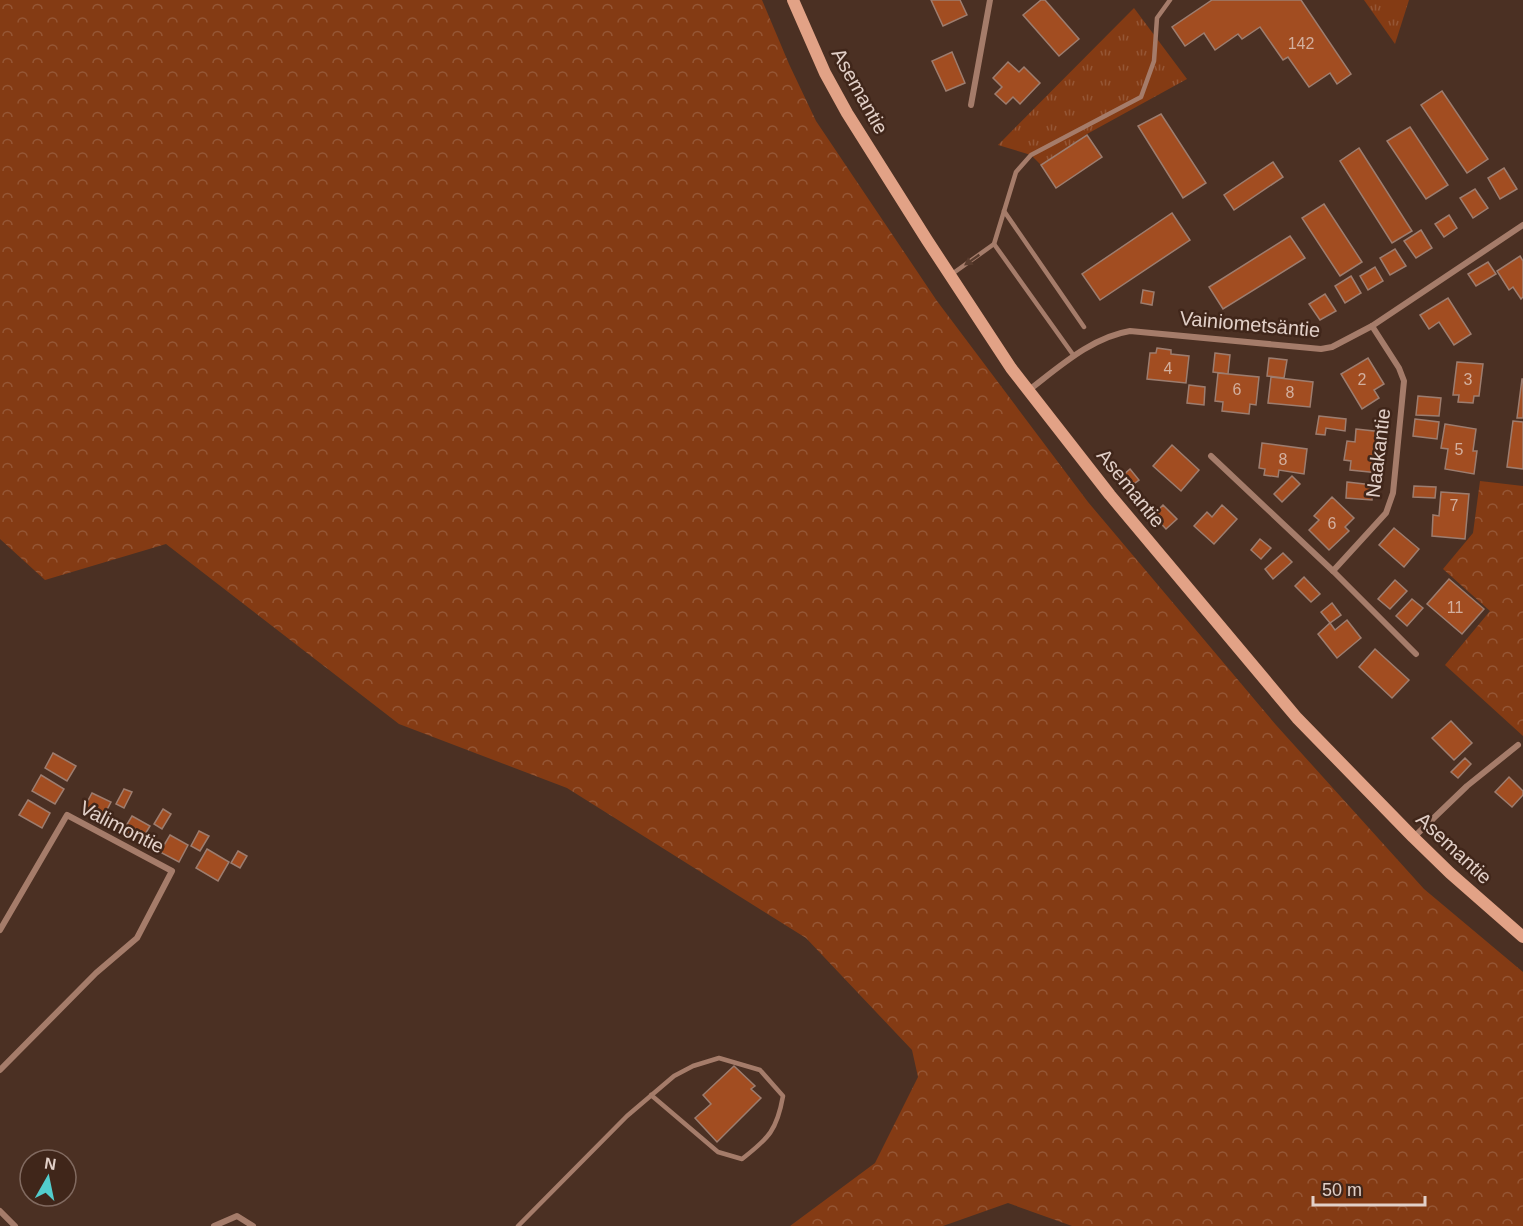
<svg xmlns="http://www.w3.org/2000/svg" width="1523" height="1226" viewBox="0 0 1523 1226" font-family="Arial,sans-serif">
  <style>
    .grass { fill: url(#grass-tufts) }
    .forest { fill: url(#forest-crowns) }
    .building { fill: #a24d21; stroke: #9d7d6f; stroke-width: 1.5 }
    .lines { fill: none; stroke-linecap: round; stroke-linejoin: round }
    .lane { stroke: #a57c6a; stroke-width: 4.5 }
    .street { stroke: #a57c6a; stroke-width: 6 }
    .secondary { stroke: #e2a286; stroke-width: 12 }
    .oneway { fill: #593c2e }
    .labels { text-anchor: middle; stroke-width: 5; stroke-linejoin: round; paint-order: stroke }
    .number-label { font-size: 16px; fill: #d2af9e }
    .street-label { font-size: 20px; fill: #e2d0c8; stroke: #40261a }
  </style>
  <defs>
    <pattern id="grass-tufts" width="24" height="20" patternUnits="userSpaceOnUse" patternTransform="scale(1.5)"><rect width="24" height="20" fill="#843b14"/><path d="M3 7l-1-3M5 7V3M7 7l1-3M15 17l-1-3M17 17v-4M19 17l1-3" fill="none" stroke="#955635"/></pattern>
    <pattern id="forest-crowns" width="20" height="18" patternUnits="userSpaceOnUse" patternTransform="scale(1.5)"><rect width="20" height="18" fill="#843b14"/><path d="M2 6a3 3 0 1 1 6 0M12 15a3 3 0 1 1 6 0" fill="none" stroke="#955635"/></pattern>
  </defs>
  <rect width="100%" height="100%" fill="#4b3023"/>
  <!-- grass -->
  <g class="grass">
    <polygon points="1364,0 1409,0 1395,44"/>
    <polygon points="1134,8 1187,79 1087,134 1041,165 1031,155 998,145"/>
  </g>
  <!-- forest -->
  <g class="forest">
    <polygon points="0,0 762,0 789,64 816,121 937,301 1088,502 1276,725 1424,889 1523,972 1523,1226 1072,1226 1008,1203 943,1226 790,1226 875,1163 918,1077 912,1050 806,938 567,788 399,724 166,544 45,580 0,539"/>
    <polygon points="1480,481 1523,486 1523,736 1445,665 1490,611 1443,569 1473,533"/>
  </g>
  <!-- building -->
  <g class="building">
    <polygon points="931,0 960,0 967,15 943,26"/>
    <polygon points="1041,0 1045,0 1079,39 1059,56 1023,15"/>
    <polygon points="1212,0 1301,0 1351,74 1337,84 1330,73 1309,87 1288,57 1283,60 1260,27 1242,39 1238,34 1215,50 1204,33 1185,46 1172,27"/>
    <polygon points="952,52 965,83 946,91 932,61"/>
    <polygon points="1008,62 1019,72 1024,67 1040,83 1020,104 1013,97 1006,104 995,94 1002,87 993,78"/>
    <polygon points="1442,91 1488,159 1467,173 1421,105"/>
    <polygon points="1161,114 1206,183 1183,198 1138,126"/>
    <polygon points="1410,127 1448,185 1426,199 1387,141"/>
    <polygon points="1087,135 1102,157 1056,188 1041,165"/>
    <polygon points="1359,148 1412,231 1392,243 1340,161"/>
    <polygon points="1273,162 1283,177 1234,210 1224,195"/>
    <polygon points="1504,168 1517,189 1500,199 1488,178"/>
    <polygon points="1475,189 1488,208 1473,218 1460,198"/>
    <polygon points="1324,204 1362,262 1340,276 1302,218"/>
    <polygon points="1172,213 1190,240 1100,300 1082,274"/>
    <polygon points="1449,215 1457,228 1444,237 1435,224"/>
    <polygon points="1421,230 1432,248 1416,258 1404,241"/>
    <polygon points="1290,236 1305,258 1223,309 1209,287"/>
    <polygon points="1395,249 1406,266 1390,275 1380,258"/>
    <polygon points="1520,256 1523,261 1523,297 1521,299 1513,287 1509,290 1497,271"/>
    <polygon points="1488,262 1496,274 1476,286 1468,274"/>
    <polygon points="1375,267 1383,281 1368,290 1360,276"/>
    <polygon points="1351,276 1361,293 1345,303 1335,286"/>
    <polygon points="1143,290 1154,292 1152,305 1141,303"/>
    <polygon points="1325,294 1336,311 1320,320 1309,304"/>
    <polygon points="1448,298 1471,334 1454,345 1439,322 1429,329 1420,315"/>
    <polygon points="1157,348 1171,350 1171,354 1189,356 1186,383 1147,379 1150,353 1156,353"/>
    <polygon points="1215,353 1230,355 1228,374 1213,372"/>
    <polygon points="1269,358 1287,360 1284,378 1267,376"/>
    <polygon points="1368,358 1384,384 1374,390 1379,398 1362,409 1341,374"/>
    <polygon points="1457,362 1483,364 1479,396 1474,396 1473,403 1458,402 1459,395 1453,395"/>
    <polygon points="1218,373 1259,377 1256,405 1250,404 1249,414 1222,411 1223,402 1215,401"/>
    <polygon points="1271,377 1313,382 1310,407 1268,403"/>
    <polygon points="1522,379 1523,379 1523,418 1517,418"/>
    <polygon points="1189,385 1205,387 1204,405 1187,403"/>
    <polygon points="1418,396 1441,398 1439,416 1416,415"/>
    <polygon points="1319,416 1346,419 1345,431 1326,428 1325,435 1316,434"/>
    <polygon points="1415,419 1439,422 1437,439 1413,436"/>
    <polygon points="1513,421 1523,422 1523,469 1507,467"/>
    <polygon points="1445,424 1476,429 1473,451 1477,451 1474,474 1445,469 1448,449 1441,448"/>
    <polygon points="1356,429 1383,432 1379,473 1350,470 1351,461 1344,460 1347,441 1355,442"/>
    <polygon points="1262,443 1307,449 1304,474 1279,470 1278,477 1264,475 1265,469 1259,468"/>
    <polygon points="1172,445 1199,470 1181,491 1153,466"/>
    <polygon points="1130,469 1139,480 1131,486 1122,476"/>
    <polygon points="1292,476 1300,484 1282,502 1274,494"/>
    <polygon points="1347,482 1373,485 1372,500 1346,498"/>
    <polygon points="1414,486 1436,487 1435,498 1413,497"/>
    <polygon points="1441,492 1469,494 1465,539 1432,536 1433,515 1439,516"/>
    <polygon points="1332,497 1354,518 1345,527 1349,531 1329,550 1309,530 1319,520 1314,516"/>
    <polygon points="1163,505 1177,519 1166,529 1153,515"/>
    <polygon points="1222,505 1237,519 1214,544 1194,526 1207,512 1212,517"/>
    <polygon points="1394,528 1419,549 1404,567 1379,545"/>
    <polygon points="1260,539 1271,548 1261,559 1251,550"/>
    <polygon points="1283,553 1292,562 1273,579 1265,569"/>
    <polygon points="1304,577 1320,594 1311,602 1295,586"/>
    <polygon points="1449,579 1484,609 1462,634 1427,604"/>
    <polygon points="1395,580 1407,591 1390,609 1378,599"/>
    <polygon points="1412,599 1423,608 1407,626 1396,616"/>
    <polygon points="1332,603 1341,615 1330,623 1321,612"/>
    <polygon points="1347,620 1361,638 1337,658 1318,634 1330,623 1335,630"/>
    <polygon points="1375,649 1409,680 1392,698 1359,667"/>
    <polygon points="1451,721 1472,743 1454,760 1432,738"/>
    <polygon points="53,753 76,766 67,781 45,768"/>
    <polygon points="1465,758 1471,764 1458,778 1451,772"/>
    <polygon points="41,775 64,789 55,804 32,791"/>
    <polygon points="1509,777 1523,791 1523,795 1512,807 1495,792"/>
    <polygon points="124,789 132,792 124,808 116,804"/>
    <polygon points="92,793 111,802 102,819 83,810"/>
    <polygon points="28,800 50,813 42,828 19,815"/>
    <polygon points="163,809 171,814 162,829 154,824"/>
    <polygon points="132,816 150,826 141,841 123,831"/>
    <polygon points="199,831 209,836 200,851 191,846"/>
    <polygon points="170,835 188,845 179,862 160,852"/>
    <polygon points="207,849 229,862 218,881 196,868"/>
    <polygon points="238,851 247,856 240,868 231,863"/>
    <polygon points="734,1066 755,1086 751,1089 761,1098 717,1142 695,1118 711,1104 703,1095"/>
  </g>
  <g class="lines">
    <!-- lane -->
    <g class="lane">
      <polyline points="1004,211 1084,327"/>
      <polyline points="994,244 1074,356"/>
      <polyline points="952,274 994,244 1016,172 1031,155 1141,97 1154,61 1157,18 1170,0"/>
      <path d="M518,1226L627,1116L674,1076L693,1066L719,1058L760,1070L783,1096C777,1130 769,1138 742,1159L718,1152L651,1095"/>
    </g>
    <!-- street -->
    <g class="street">
      <polyline points="971,105 990,0"/>
      <path d="M1029,390C1059,367 1092,337 1130,331L1321,349L1332,347L1372,326L1523,225"/>
      <polyline points="1211,456 1333,571 1416,654"/>
      <polyline points="1333,571 1386,513 1393,493 1404,381 1399,368 1372,326"/>
      <polyline points="1414,837 1467,786 1518,745"/>
      <polyline points="0,930 67,815 172,871 137,938 96,973 0,1070"/>
      <polyline points="0,1211 15,1226"/>
      <polyline points="214,1226 237,1216 253,1226"/>
    </g>
    <!-- secondary -->
    <polyline class="secondary" points="793,0 825,73 847,113 927,240 1011,368 1110,495 1297,718 1413,837 1450,873 1523,937"/>
  </g>
  <!-- one-way arrows -->
  <defs><path id="oneway-solid" d="M-6-.8H1V-3.2L6.5 0L1 3.2V.8H-6Z" transform="scale(1.5)"/></defs>
  <use class="oneway" href="#oneway-solid" transform="translate(972 260) rotate(145)"/>
  <g class="labels">
    <!-- number labels -->
    <g class="number-label">
      <text x="1301" y="49">142</text>
      <text x="1168" y="374">4</text>
      <text x="1362" y="385">2</text>
      <text x="1468" y="385">3</text>
      <text x="1237" y="395">6</text>
      <text x="1290" y="398">8</text>
      <text x="1459" y="455">5</text>
      <text x="1283" y="465">8</text>
      <text x="1454" y="511">7</text>
      <text x="1332" y="529">6</text>
      <text x="1455" y="613">11</text>
    </g>
    <!-- street labels -->
    <g class="street-label">
      <text transform="translate(860 91) rotate(61)" y="7">Asemantie</text>
      <text transform="translate(1250 324) rotate(5)" y="7">Vainiometsäntie</text>
      <text transform="translate(1378 453) rotate(-83)" y="7">Naakantie</text>
      <text transform="translate(1131 488) rotate(51)" y="7">Asemantie</text>
      <text transform="translate(122 827) rotate(27)" y="7">Valimontie</text>
      <text transform="translate(1454 848) rotate(43)" y="7">Asemantie</text>
    </g>
  </g>
  <!-- north arrow -->
  <g transform="translate(48 1178) rotate(9)"><circle r="28" fill="#40261a" stroke="#816a60" stroke-width="1.5"/>
  <path d="M0-4.5L10 22L0 15L-10 22Z" fill="#52cdcd"/>
  <text y="-9" font-size="16" font-weight="bold" text-anchor="middle" fill="#e2d0c8">N</text>
  </g>
  <!-- scale -->
  <path d="M1313 1196v9h112v-9" fill="none" stroke="#e2d0c8" stroke-width="3"/>
  <text x="1322" y="1196" font-size="18" fill="#e2d0c8" stroke="#40261a" stroke-width="4.5" paint-order="stroke">50 m</text>
</svg>
